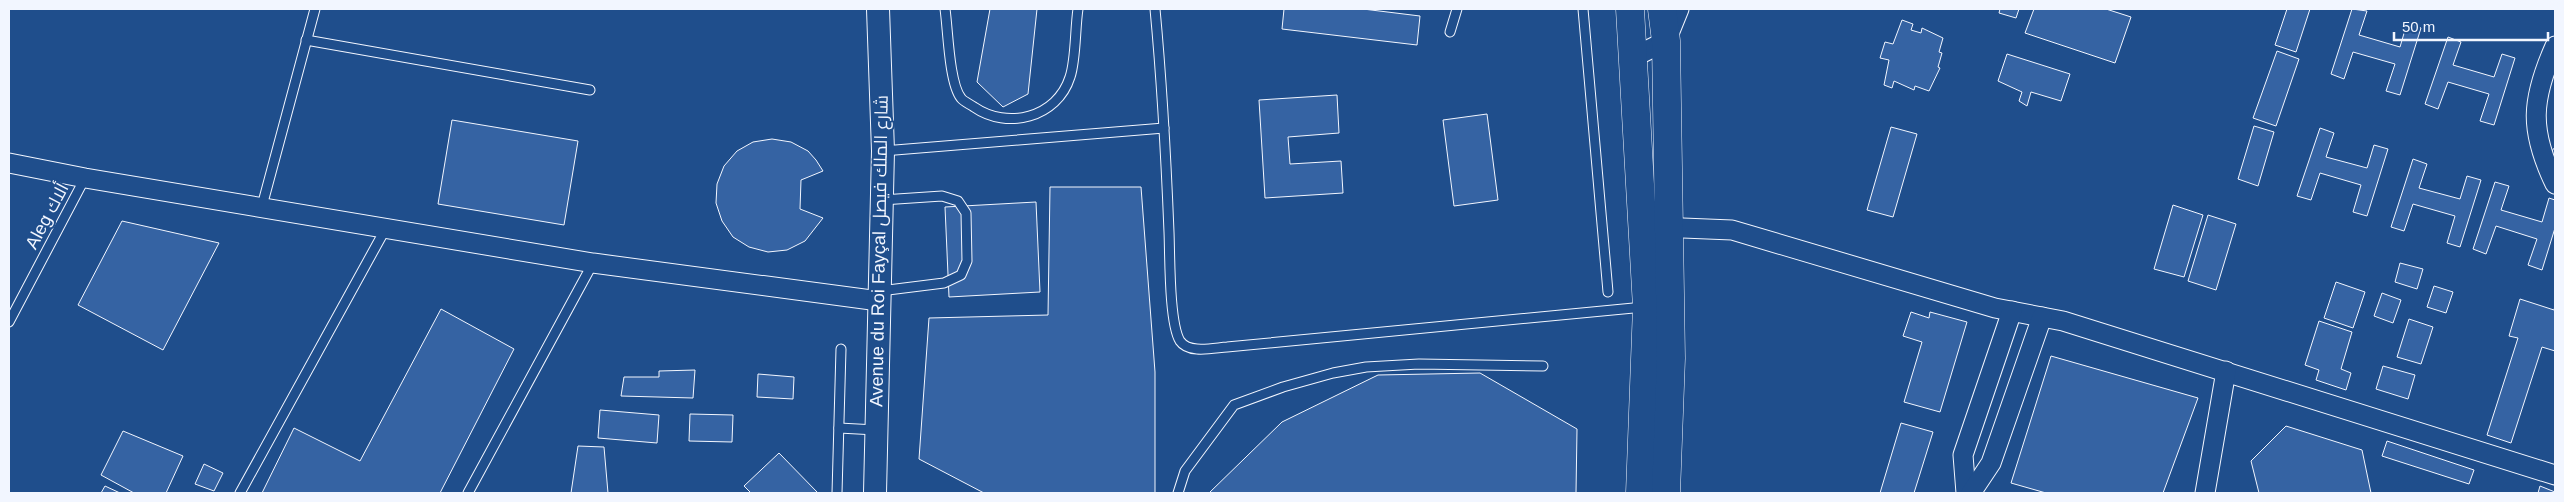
<svg xmlns="http://www.w3.org/2000/svg" width="2564" height="502" viewBox="0 0 2564 502" font-family="Arial,Cairo,sans-serif">
  <style>
    .building { fill: #3563a3; stroke: #f2f6ff }
    .lines { fill: none; stroke-linecap: round; stroke-linejoin: round }
    .service-casing { stroke: #f2f6ff; stroke-width: 11 }
    .minor-casing { stroke: #f2f6ff; stroke-width: 21 }
    .tertiary-casing { stroke: #f2f6ff; stroke-width: 24 }
    .trunk-casing { stroke: #f2f6ff; stroke-width: 29 }
    .service { stroke: #1f4e8c; stroke-width: 9 }
    .minor { stroke: #1f4e8c; stroke-width: 19 }
    .tertiary { stroke: #1f4e8c; stroke-width: 22 }
    .trunk { stroke: #1f4e8c; stroke-width: 28 }
    .labels { text-anchor: middle; stroke-width: 4; stroke-linejoin: round; paint-order: stroke }
    .street-label { font-size: 18px; fill: #f2f6ff; stroke: #1f4e8c }
  </style>
  <rect width="100%" height="100%" fill="#1f4e8c"/>
  <!-- building -->
  <g class="building">
    <polygon points="990,9 1037,9 1028,94 1003,107 977,82"/>
    <polygon points="1284,9 1363,9 1420,16 1417,45 1282,29"/>
    <polygon points="2000,9 2019,9 2016,18 1999,13"/>
    <polygon points="2034,9 2106,9 2131,17 2115,63 2025,33"/>
    <polygon points="2287,9 2310,9 2296,52 2275,45"/>
    <polygon points="2352,9 2367,11 2359,35 2400,47 2407,23 2421,28 2400,95 2386,91 2395,64 2353,52 2344,79 2331,74"/>
    <polygon points="1902,20 1913,24 1911,30 1921,33 1922,28 1943,38 1939,52 1942,53 1938,67 1940,68 1929,91 1915,86 1914,90 1894,81 1892,88 1884,85 1889,60 1880,58 1885,42 1893,44"/>
    <polygon points="2448,37 2461,42 2453,65 2494,77 2502,54 2515,58 2494,125 2480,121 2489,94 2448,82 2438,109 2425,104"/>
    <polygon points="2277,51 2299,59 2276,126 2253,118"/>
    <polygon points="2007,54 2070,74 2061,101 2031,92 2027,106 2019,101 2022,92 1998,81"/>
    <polygon points="1337,95 1339,133 1288,137 1290,164 1341,161 1343,193 1265,198 1259,100"/>
    <polygon points="1487,114 1498,200 1454,206 1443,120"/>
    <polygon points="452,120 578,141 564,225 438,204"/>
    <polygon points="2254,126 2274,132 2258,186 2238,179"/>
    <polygon points="1891,127 1917,134 1893,217 1867,210"/>
    <polygon points="2320,128 2334,133 2326,157 2367,168 2374,145 2388,149 2367,216 2353,212 2361,185 2320,173 2311,200 2297,196"/>
    <polygon points="772,139 791,142 808,151 816,160 823,171 801,180 800,209 823,218 805,241 787,250 768,252 749,247 733,237 722,221 716,203 717,184 724,166 737,151 753,142"/>
    <polygon points="2555,147 2555,162 2548,156"/>
    <polygon points="2413,159 2427,164 2419,188 2460,199 2467,176 2481,180 2460,247 2447,243 2455,216 2413,204 2404,231 2391,227"/>
    <polygon points="2495,182 2509,186 2501,210 2542,222 2549,198 2555,200 2555,228 2542,270 2528,265 2537,239 2496,226 2486,254 2473,249"/>
    <polygon points="1050,187 1141,187 1155,372 1155,493 984,493 919,459 929,318 1048,315"/>
    <polygon points="1036,202 1040,292 949,297 945,207"/>
    <polygon points="2173,205 2203,215 2184,277 2154,269"/>
    <polygon points="2208,215 2236,224 2216,290 2188,281"/>
    <polygon points="122,221 219,243 163,350 78,305"/>
    <polygon points="2400,263 2423,269 2417,289 2395,282"/>
    <polygon points="2336,282 2365,292 2353,328 2324,318"/>
    <polygon points="2434,286 2453,292 2446,313 2427,307"/>
    <polygon points="2382,293 2401,300 2393,323 2374,316"/>
    <polygon points="2520,299 2554,310 2555,306 2555,351 2542,347 2511,443 2487,435 2518,338 2509,336"/>
    <polygon points="441,309 514,349 440,493 262,493 294,428 360,461"/>
    <polygon points="1911,312 1929,318 1930,312 1967,322 1940,412 1904,402 1922,342 1903,336"/>
    <polygon points="2409,319 2433,327 2421,364 2397,357"/>
    <polygon points="2319,321 2352,332 2341,369 2351,373 2346,390 2316,380 2319,370 2305,365"/>
    <polygon points="2051,356 2198,398 2163,493 2046,493 2011,483"/>
    <polygon points="2383,366 2415,375 2408,399 2376,389"/>
    <polygon points="695,370 693,398 621,396 624,377 659,377 659,371"/>
    <polygon points="1480,373 1577,429 1576,493 1209,493 1282,422 1378,375"/>
    <polygon points="758,374 794,377 793,399 757,397"/>
    <polygon points="600,410 659,415 657,443 598,438"/>
    <polygon points="690,414 733,415 732,442 689,441"/>
    <polygon points="1901,423 1933,432 1914,493 1880,493"/>
    <polygon points="2286,426 2362,450 2371,493 2259,493 2251,461"/>
    <polygon points="123,431 183,456 166,493 134,493 101,475"/>
    <polygon points="2387,441 2474,470 2469,484 2382,456"/>
    <polygon points="578,446 604,447 608,493 571,493"/>
    <polygon points="779,453 818,493 751,493 744,486"/>
    <polygon points="204,464 223,473 214,491 195,484"/>
    <polygon points="105,486 120,493 101,493"/>
    <polygon points="2540,486 2555,492 2555,493 2538,493"/>
  </g>
  <g class="lines">
    <defs>
      <g id="service">
        <path d="M945,9C948,29 949,83 961,98C964,102 970,104 974,107C1007,130 1057,118 1070,77C1076,60 1075,28 1078,9"/>
        <path d="M1155,9C1162,83 1166,157 1169,232C1170,255 1169,323 1180,341C1189,354 1213,348 1227,347L1644,307"/>
        <polyline points="1583,9 1608,292"/>
        <polyline points="1450,32 1457,9"/>
        <polyline points="306,40 590,90"/>
        <polyline points="883,151 1164,128"/>
        <polyline points="262,206 315,9"/>
        <polyline points="880,291 944,283 961,275 967,261 966,213 958,201 942,196 882,200"/>
        <polyline points="9,322 85,178"/>
        <polyline points="839,428 876,430"/>
        <polyline points="240,493 386,228"/>
        <polyline points="468,493 593,263"/>
        <polyline points="837,493 841,349"/>
        <polyline points="1178,493 1185,471 1234,405 1283,387 1333,373 1366,367 1419,364 1543,366"/>
      </g>
      <g id="minor">
        <path d="M2555,46C2531,100 2529,130 2555,184"/>
        <polyline points="1634,57 1666,41 1679,9"/>
        <polyline points="9,163 85,178 593,263 879,301"/>
        <polyline points="1658,227 1732,230 1995,308 2063,321 2555,475"/>
        <polyline points="1966,493 1963,455 2012,311"/>
        <polyline points="1971,493 1991,463 2042,317"/>
        <polyline points="2205,493 2226,371"/>
      </g>
      <polyline id="tertiary" points="875,493 883,151 878,9"/>
      <g id="trunk">
        <polyline points="1630,9 1647,307 1640,493"/>
        <polyline points="1662,9 1666,41 1671,358 1666,493"/>
      </g>
    </defs>
    <!-- service casing -->
    <use href="#service" class="service-casing"/>
    <!-- minor casing -->
    <use href="#minor" class="minor-casing"/>
    <!-- tertiary casing -->
    <use href="#tertiary" class="tertiary-casing"/>
    <!-- trunk casing -->
    <use href="#trunk" class="trunk-casing"/>
    <!-- service -->
    <use href="#service" class="service"/>
    <!-- minor -->
    <use href="#minor" class="minor"/>
    <!-- tertiary -->
    <use href="#tertiary" class="tertiary"/>
    <!-- trunk -->
    <use href="#trunk" class="trunk"/>
  </g>
  <g class="labels">
    <!-- street labels -->
    <g class="street-label">
      <text transform="translate(47 216) rotate(-62)" y="6">Aleg ألاك</text>
      <text transform="translate(879 251) rotate(-89)" y="6">Avenue du Roi Fayçal شارع الملك فيصل</text>
    </g>
  </g>
  <!-- border -->
  <rect width="2564" height="502" fill="none" stroke="#f2f6ff" stroke-width="20"/>
  <!-- scale -->
  <path d="M2394 32v8h154v-8" fill="none" stroke="#f2f6ff" stroke-width="2.5"/>
  <text x="2402" y="32" font-size="15" fill="#f2f6ff" stroke="#1f4e8c" stroke-width="4" paint-order="stroke">50 m</text>
</svg>
